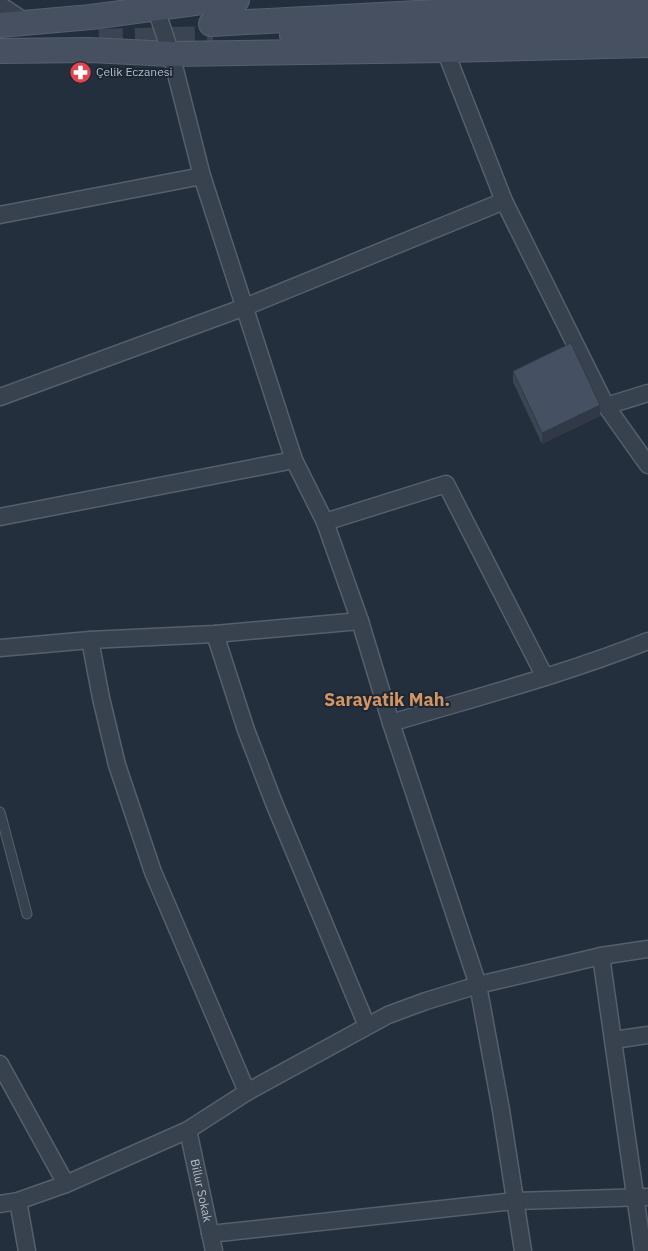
<svg xmlns="http://www.w3.org/2000/svg" width="648" height="1251" viewBox="0 0 648 1251" font-family="'IBM Plex Sans',sans-serif">
  <style>
    .lines { fill: none; stroke-linecap: round; stroke-linejoin: round }
    .secondary-tunnel { stroke: #3a4453; stroke-width: 24; stroke-dasharray: 24 12; stroke-linecap: butt }
    .service-casing { stroke: #565f6c; stroke-width: 11 }
    .minor-casing { stroke: #565f6c; stroke-width: 19 }
    .secondary-casing { stroke: #565f6c; stroke-width: 26 }
    .service { stroke: #38414e; stroke-width: 9 }
    .minor { stroke: #38414e; stroke-width: 16 }
    .secondary { stroke: #465061; stroke-width: 24 }
    .wall { fill: #3b4654 }
    .shaded-wall { fill: #303945 }
    .building { fill: #455162; stroke: #303945 }
    .labels { text-anchor: middle; stroke-width: 4; stroke-linejoin: round; paint-order: stroke }
    .poi-label { font-size: 12px; fill: #b4bcc9; stroke: #1d2633; text-anchor: start }
    .street-label { font-size: 12px; fill: #b4bcc9; stroke: #1d2633 }
    .district-label { font-size: 18px; font-weight: bold; fill: #d59563; stroke: #1d2633 }
  </style>
  <rect width="100%" height="100%" fill="#242f3e"/>
  <g class="lines">
    <!-- secondary-tunnel -->
    <polyline class="secondary-tunnel" points="99,41 213,38"/>
    <defs>
      <polyline id="service" points="0,812 27,914"/>
      <g id="minor">
        <polyline points="153,0 171,54 202,176 294,460 325,522 360,621 391,723"/>
        <polyline points="0,5 27,23"/>
        <polyline points="445,50 504,201 606,406 648,465"/>
        <polyline points="0,215 202,176"/>
        <polyline points="0,397 245,307 504,201"/>
        <polyline points="606,406 648,393"/>
        <polyline points="0,517 294,460"/>
        <polyline points="325,522 446,484 545,677"/>
        <polyline points="215,634 246,730 274,803 367,1026"/>
        <polyline points="90,640 101,698 117,765 153,872 247,1092"/>
        <polyline points="0,648 90,640 215,634 360,621"/>
        <polyline points="601,956 643,1251"/>
        <polyline points="614,1040 648,1035"/>
        <polyline points="0,1064 66,1184"/>
        <path id="s1" d="M188,1130L214,1251"/>
        <polyline points="18,1201 27,1251"/>
        <path d="M0,1204L18,1201L66,1184L188,1130L247,1092L388,1015L426,1001L478,985L391,723C477,697 565,674 648,641"/>
        <polyline points="210,1234 515,1201 648,1197"/>
        <polyline points="523,1251 501,1110 478,985 601,956 648,949"/>
      </g>
      <g id="secondary">
        <polyline points="211,24 492,9 648,2"/>
        <polyline points="0,25 91,17 202,2 237,0"/>
        <polyline points="292,35 648,24"/>
        <polyline points="0,51 90,50 171,54 445,50 648,45"/>
      </g>
    </defs>
    <!-- service casing -->
    <use href="#service" class="service-casing"/>
    <!-- minor casing -->
    <use href="#minor" class="minor-casing"/>
    <!-- secondary casing -->
    <use href="#secondary" class="secondary-casing"/>
    <!-- service -->
    <use href="#service" class="service"/>
    <!-- minor -->
    <use href="#minor" class="minor"/>
    <!-- secondary -->
    <use href="#secondary" class="secondary"/>
  </g>
  <!-- wall -->
  <polygon class="wall" points="513,371 600,416 542,444 513,382"/>
  <!-- shaded-wall -->
  <polygon class="shaded-wall" points="600,405 600,416 542,444 542,433"/>
  <!-- building -->
  <polygon class="building" points="571,343 600,405 542,433 513,371"/>
  <!-- icons -->
  <defs>
    <symbol id="pharmacy-disc" viewBox="-11 -11 22 22"><circle r="9.5" fill="#e0444e" stroke="#1d2633"/><path d="M-2-6h4v4h4v4h-4v4h-4v-4h-4v-4h4Z" fill="#fff"/></symbol>
  </defs>
  <g fill-rule="evenodd">
    <use href="#pharmacy-disc" x="68" y="60" width="25" height="25"/>
  </g>
  <g class="labels">
    <!-- poi labels -->
    <g class="poi-label">
      <text x="96" y="76">Çelik Eczanesi</text>
    </g>
    <!-- street labels -->
    <g class="street-label">
      <text dy="4" stroke="none"><textPath href="#s1" startOffset="62">Billur Sokak</textPath></text>
    </g>
    <!-- district labels -->
    <g class="district-label">
      <text x="387" y="706">Sarayatik Mah.</text>
    </g>
  </g>
</svg>
